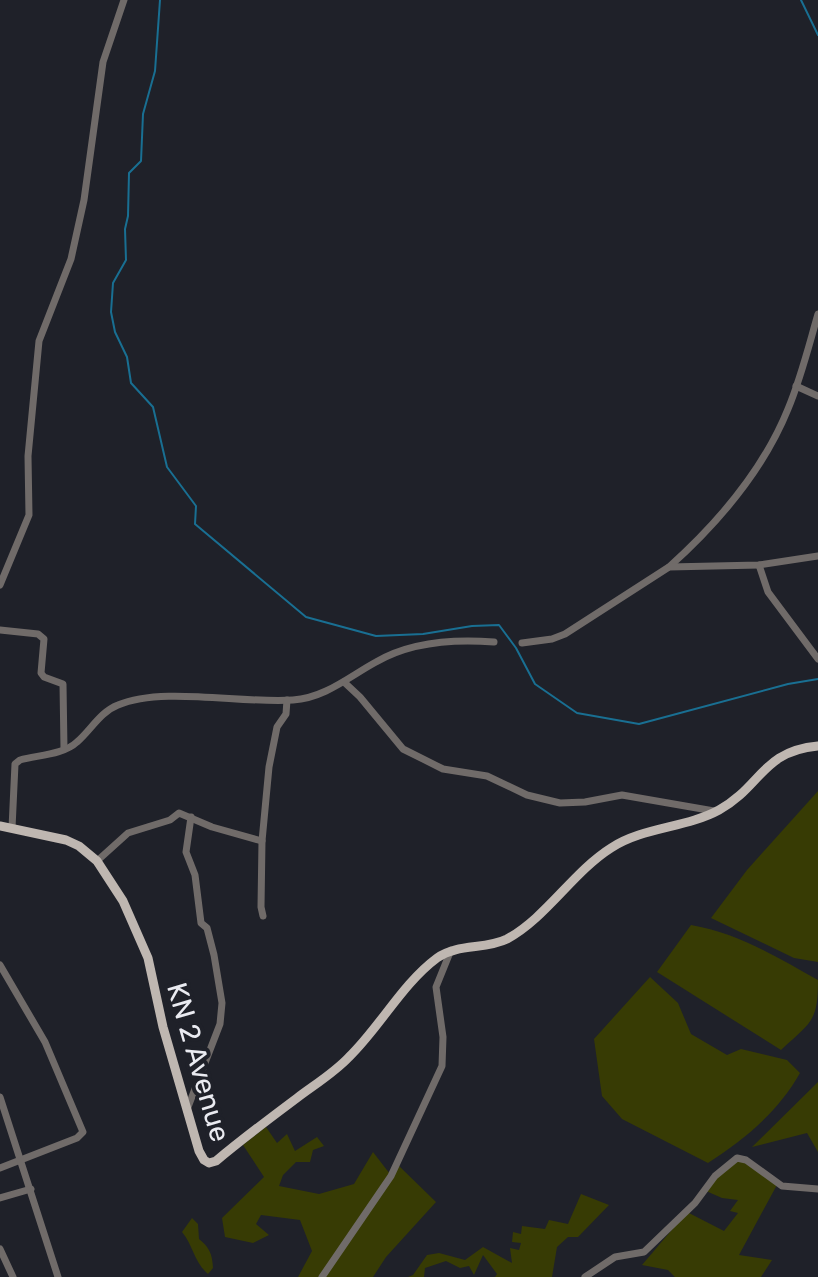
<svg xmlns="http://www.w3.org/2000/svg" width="818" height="1277" viewBox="0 0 818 1277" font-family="Rubik,sans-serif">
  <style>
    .green { fill: #373b04 }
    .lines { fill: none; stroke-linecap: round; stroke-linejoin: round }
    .stream { stroke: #196f92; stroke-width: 2 }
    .minor { stroke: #706b69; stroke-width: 7 }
    .major { stroke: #bfb7b1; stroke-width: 9 }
    .labels { text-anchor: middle; stroke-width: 8; stroke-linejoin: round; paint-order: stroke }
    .street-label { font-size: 28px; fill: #eaebf1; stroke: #1f2129 }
  </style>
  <rect width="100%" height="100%" fill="#1f2129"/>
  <!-- green -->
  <g class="green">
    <polygon points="818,791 818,962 794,958 711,918 747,870"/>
    <path d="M691,925C738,933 777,957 818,980C818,1022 811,1022 781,1050L657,972Z"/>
    <path d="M650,977L678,1003L691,1034L727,1055L741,1049L787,1060L800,1073C778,1112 745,1139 708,1163L622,1119L602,1096L594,1039Z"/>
    <polygon points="818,1082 818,1152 807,1133 752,1147"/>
    <polygon points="266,1127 277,1143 287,1134 295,1151 317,1137 324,1146 313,1150 310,1162 296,1162 283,1175 279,1186 319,1194 354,1184 373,1152 390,1174 397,1164 436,1202 386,1257 373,1277 298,1277 312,1251 300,1220 261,1215 256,1224 269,1235 253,1243 225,1237 222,1218 264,1177 243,1145"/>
    <polygon points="736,1160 747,1161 778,1183 739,1255 772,1260 761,1277 675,1277 668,1270 642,1265 687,1212 724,1231 738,1213 730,1211 738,1200 722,1198 706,1191 716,1175"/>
    <polygon points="581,1194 609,1205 578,1237 568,1237 557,1247 552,1277 495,1277 497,1274 483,1255 474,1275 469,1266 460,1268 446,1261 425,1268 424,1277 408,1277 413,1275 427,1255 439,1253 465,1260 483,1247 512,1263 510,1248 519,1250 521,1243 512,1242 513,1232 521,1234 522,1226 545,1229 549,1220 568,1224"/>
    <path d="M192,1218L198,1224L199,1239C210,1248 212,1254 213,1268L208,1274C194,1262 193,1245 182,1232Z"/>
  </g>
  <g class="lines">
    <!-- stream -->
    <g class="stream">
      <polyline points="160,0 155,71 143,114 141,161 129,173 128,216 125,229 126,260 113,283 111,312 115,332 127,357 131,383 153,407 167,467 196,506 195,524 306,617 376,636 423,634 472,626 499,625 516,648 535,684 577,713 639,724 788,684 818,679"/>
      <polyline points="801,0 818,35"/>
    </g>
    <!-- minor -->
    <g class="minor">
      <polyline points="796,386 818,396"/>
      <polyline points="759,565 768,592 818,659"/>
      <path d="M669,567C718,523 763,471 788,409C801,378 809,345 818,314"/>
      <polyline points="0,585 29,515 28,456 39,341 71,259 84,200 103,62 124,0"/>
      <polyline points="0,630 38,634 44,639 41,673 44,677 63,684 64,749"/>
      <polyline points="522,643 552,639 565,634 669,567 759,565 818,556"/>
      <polyline points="344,682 360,697 403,749 443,769 487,776 527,795 560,803 585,802 622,795 714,811"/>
      <path d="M12,828L15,764L20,760C38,755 63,755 77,742C91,730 100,712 118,705C162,686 243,704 293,700C325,698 350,676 376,662C410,642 455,639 494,642"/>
      <polyline points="97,861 128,833 170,820 179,813 212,827 262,841"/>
      <polyline points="263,916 261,907 262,841 269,767 277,727 286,714 287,700"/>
      <polyline points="0,965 45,1042 83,1132 77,1138 0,1168"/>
      <polyline points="0,1097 58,1277"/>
      <polyline points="188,1107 220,1024 222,1003 214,955 207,928 201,923 195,875 186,852 191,817"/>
      <polyline points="0,1198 31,1189"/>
      <polyline points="0,1249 13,1277"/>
      <polyline points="322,1277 391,1176 442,1066 443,1037 436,987 451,950"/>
      <polyline points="585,1277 615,1257 644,1252 695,1203 715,1176 737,1158 746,1160 782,1186 818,1189"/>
    </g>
    <!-- major -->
    <path class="major" d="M0,826L66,840L79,846L97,861L123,901L148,958L163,1027L199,1151L204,1160L209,1163L216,1161C242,1139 269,1119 297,1098C314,1085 334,1073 349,1057C380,1027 402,984 437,958C458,943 485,950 507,939C546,918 573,872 611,848C643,827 686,828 719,810C761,787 762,751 818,746"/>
  </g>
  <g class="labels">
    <!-- street labels -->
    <g class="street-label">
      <text transform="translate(199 1062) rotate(74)" y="10">KN 2 Avenue</text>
    </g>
  </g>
</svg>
